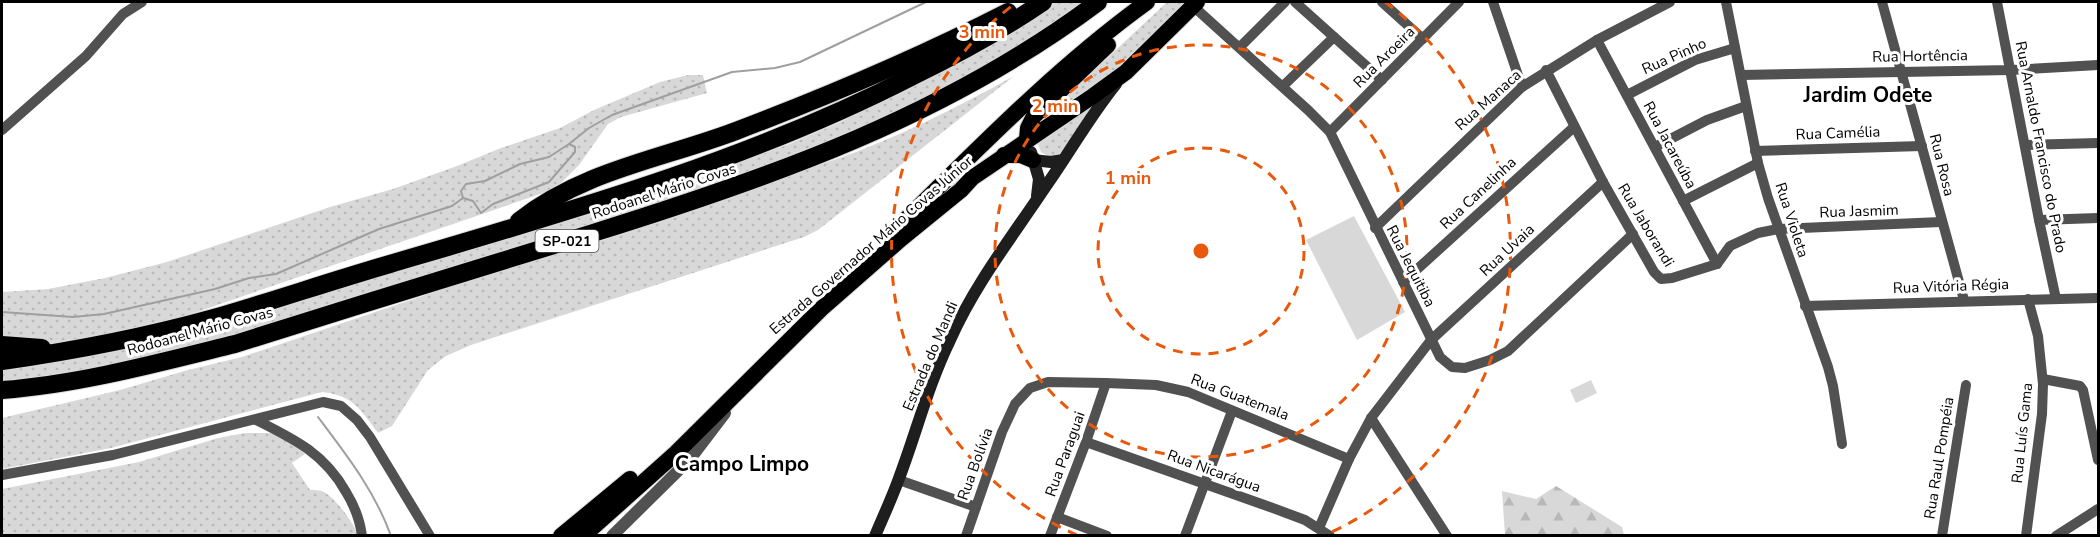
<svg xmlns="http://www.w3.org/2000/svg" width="2100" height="537" viewBox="0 0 2100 537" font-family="'Nunito Sans',sans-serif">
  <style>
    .grass { fill: url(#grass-dots) }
    .forest { fill: url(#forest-firs) }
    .pitch { fill: #d8d8d8 }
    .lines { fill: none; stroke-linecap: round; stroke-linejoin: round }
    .stream { stroke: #9f9f9f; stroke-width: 2 }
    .trunk-casing { stroke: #dbdbdb; stroke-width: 18 }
    .motorway-casing { stroke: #dbdbdb; stroke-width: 20 }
    .minor { stroke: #515151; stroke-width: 10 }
    .tertiary { stroke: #515151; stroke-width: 12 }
    .secondary { stroke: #1e1e1e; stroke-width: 12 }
    .trunk { stroke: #000; stroke-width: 16 }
    .motorway { stroke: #000; stroke-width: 18 }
    .ring { fill: none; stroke: #e8590c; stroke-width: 3; stroke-dasharray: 10 8 }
    .labels { text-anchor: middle; stroke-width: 6; stroke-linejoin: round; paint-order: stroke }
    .shield { fill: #fff; stroke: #4c4c4c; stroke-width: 1.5 }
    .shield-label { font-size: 14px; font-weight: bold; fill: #000 }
    .street-label { font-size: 15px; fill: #000; stroke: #fff }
    .district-label { font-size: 21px; font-weight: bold; fill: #000; stroke: #fff }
    .centre { fill: #e8590c; stroke: #fff; stroke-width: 3 }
    .ring-label { font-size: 18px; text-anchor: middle; font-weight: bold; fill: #e8590c; stroke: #fff; stroke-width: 6; stroke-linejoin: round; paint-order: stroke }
  </style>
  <defs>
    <pattern id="grass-dots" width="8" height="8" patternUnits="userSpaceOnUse" patternTransform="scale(1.5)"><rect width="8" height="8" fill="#d8d8d8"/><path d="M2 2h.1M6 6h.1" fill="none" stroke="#b8b8b8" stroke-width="1.8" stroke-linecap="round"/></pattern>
    <pattern id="forest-firs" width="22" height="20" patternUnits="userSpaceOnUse" patternTransform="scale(1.5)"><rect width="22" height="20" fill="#d8d8d8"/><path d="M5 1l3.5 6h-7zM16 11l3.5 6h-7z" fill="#b8b8b8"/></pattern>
  </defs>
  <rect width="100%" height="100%" fill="#fff"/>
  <!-- grass -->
  <g class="grass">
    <polygon points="1055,2 1083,2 1026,41 950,86 786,162 192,352 2,385 2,368 663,189 787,145 843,121 976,52"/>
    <polygon points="1167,2 1187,2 1113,77 1039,125 1042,119"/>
    <polygon points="688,75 703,75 707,93 621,117 608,124 579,165 561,183 549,191 191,314 167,324 87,342 2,348 2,292 48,289 105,278 167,262 330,207 393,189 457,166 501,148 560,128 594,110 660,82"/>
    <path d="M1014,76L818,230L804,237L471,345L446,356L428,370L392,426L378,433C361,410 353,395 322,392L111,448L2,469V418L120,390L188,370L242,357L568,247L834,160C897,138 956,108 1014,76Z"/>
    <polygon points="1097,100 1065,150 1059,154 1050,157 1041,152 1037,141"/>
    <path d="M245,433C272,433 287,430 305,454L292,463L310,490C314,490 320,490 324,492C336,499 354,523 358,536H2V489L139,462L218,438Z"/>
  </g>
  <!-- forest -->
  <polygon class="forest" points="1556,486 1622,527 1624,535 1505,535 1502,491 1536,499"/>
  <!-- pitch -->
  <g class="pitch">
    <polygon points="1354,216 1405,312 1357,340 1306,240"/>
    <polygon points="1591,380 1597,393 1576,403 1570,390"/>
  </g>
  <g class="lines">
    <!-- stream -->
    <g class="stream">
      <polyline points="463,198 473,201 481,213 493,204 549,182 575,152 575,147 569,144"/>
      <polyline points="2,312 73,317 104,314 215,289 249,278 276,274 379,229 452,206 463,198 461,191 466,184 485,181 520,164 549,157 569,144 589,128 612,115 732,72 775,68 800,62 926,2"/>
      <path d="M318,417C346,454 375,491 391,536"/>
    </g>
    <defs>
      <g id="trunk">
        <polyline points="1027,139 1028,128 1034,116 1108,45"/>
        <polyline points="1004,155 1021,155 1033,160"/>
        <path d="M889,236C972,155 1053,70 1147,2"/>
        <polyline points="561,536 630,479"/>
        <polyline points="583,536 676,453 821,309 902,238 961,190 972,178 1093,96 1126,72 1197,2"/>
      </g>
      <g id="motorway">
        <path d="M519,221C584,170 662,159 736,131C828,96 920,57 1008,12"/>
        <polyline points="2,345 42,348"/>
        <path d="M2,361C73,351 145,337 214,318C273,301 331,281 390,264C567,212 748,161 913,76C958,54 1002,30 1043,2"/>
        <path d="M2,390C80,384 158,363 235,344C354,306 474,270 593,233C773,177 946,116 1098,2"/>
      </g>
    </defs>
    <!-- trunk casing -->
    <use href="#trunk" class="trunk-casing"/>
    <!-- motorway casing -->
    <use href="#motorway" class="motorway-casing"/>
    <!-- minor -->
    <g class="minor">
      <polyline points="1295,2 1382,80"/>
      <polyline points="1382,2 1423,39"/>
      <polyline points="1493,2 1522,87"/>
      <polyline points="1726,2 1758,163 1768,198 1828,367 1833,386 1842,444"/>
      <polyline points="1882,2 1964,300"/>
      <polyline points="1997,2 2039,220 2056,299"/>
      <polyline points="1193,6 1308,110 1330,132 1440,357 1452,367 1465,368 1490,360 1508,351 1633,234"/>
      <polyline points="1597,40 1717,264"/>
      <polyline points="1240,47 1285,2"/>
      <polyline points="1546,70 1603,182 1654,272 1661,279 1672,278 1717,264 1730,246 1758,233 1778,229 1941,222"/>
      <polyline points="1741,75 2011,70 2098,65"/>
      <polyline points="1283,86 1334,37"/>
      <polyline points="1627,95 1695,60 1735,48"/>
      <polyline points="2,130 86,56 123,14 142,2"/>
      <polyline points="1330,132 1459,2"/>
      <polyline points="2026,145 2098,143"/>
      <polyline points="1655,147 1707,120 1746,106"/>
      <polyline points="1755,151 1922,146"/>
      <polyline points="1683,201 1758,163"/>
      <polyline points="2039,220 2098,218"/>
      <polyline points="1375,228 1522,87 1597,40 1670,2"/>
      <polyline points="1403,282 1574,127"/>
      <polyline points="1805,306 2098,298"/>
      <polyline points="2043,379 2080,386 2083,390 2098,460"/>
      <polyline points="1371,418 1447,536"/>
      <path d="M256,420C294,439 324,453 346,492C354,505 360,520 362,536"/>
      <polyline points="1086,442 1270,507 1305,520 1330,536"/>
      <polyline points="2,475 113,455 323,402 341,406 357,420 370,437 430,536"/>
      <polyline points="899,480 976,507"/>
      <polyline points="1057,517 1107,536"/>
      <polyline points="1319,528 1349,459 1371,418 1431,340 1603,182"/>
      <polyline points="966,536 1002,432 1015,404 1030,388 1048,382 1106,383 1156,385 1188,392 1349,459"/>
      <polyline points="1050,536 1086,442 1106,383"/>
      <polyline points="1185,536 1232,411"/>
      <polyline points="1942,536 1966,385"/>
      <polyline points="2026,536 2042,414 2043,384 2038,336 2028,299"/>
      <polyline points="2056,536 2098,509"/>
    </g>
    <!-- tertiary -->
    <polyline class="tertiary" points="612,536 690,459 725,413"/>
    <!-- secondary -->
    <g class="secondary">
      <polyline points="1031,152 1039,179 1037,196"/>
      <polyline points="1033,160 1051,162 1063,160"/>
      <path d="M875,536C883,517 891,500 898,481C916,434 928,385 950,340C975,284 1012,237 1046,186C1070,152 1090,116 1116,84"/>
    </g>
    <!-- trunk -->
    <use href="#trunk" class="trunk"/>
    <!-- motorway -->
    <use href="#motorway" class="motorway"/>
  </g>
  <!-- distance rings -->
  <g class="ring">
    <circle cx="1201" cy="251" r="103"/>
    <circle cx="1201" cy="251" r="206"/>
    <path d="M1077 535A310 310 0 0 1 1017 2M1385 2A310 310 0 0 1 1325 535"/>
  </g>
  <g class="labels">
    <!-- shield labels -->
    <rect class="shield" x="535.5" y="230" width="63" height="22" rx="4.5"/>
    <g class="shield-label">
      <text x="567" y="246">SP-021</text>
    </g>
    <!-- street labels -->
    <g class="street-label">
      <text transform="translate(1674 56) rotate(-24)" y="5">Rua Pinho</text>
      <text transform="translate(1920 56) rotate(-1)" y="5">Rua Hortência</text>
      <text transform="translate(1384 57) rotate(-45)" y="5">Rua Aroeira</text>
      <text transform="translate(1488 100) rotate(-42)" y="5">Rua Manaca</text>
      <text transform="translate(1838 133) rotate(-2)" y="5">Rua Camélia</text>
      <text transform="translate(1670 145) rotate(62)" y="5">Rua Jacareúba</text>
      <text transform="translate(2041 147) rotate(79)" y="5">Rua Arnaldo Francisco do Prado</text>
      <text transform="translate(1942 165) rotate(76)" y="5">Rua Rosa</text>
      <text transform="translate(664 191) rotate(-18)" y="5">Rodoanel Mário Covas</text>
      <text transform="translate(1478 193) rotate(-43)" y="5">Rua Canelinha</text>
      <text transform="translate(1859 211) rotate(-2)" y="5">Rua Jasmim</text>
      <text transform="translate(1792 220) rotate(72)" y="5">Rua Violeta</text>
      <text transform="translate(1646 225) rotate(59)" y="5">Rua Jaborandi</text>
      <text transform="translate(871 245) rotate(-41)" y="5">Estrada Governador Mário Covas Júnior</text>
      <text transform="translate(1507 250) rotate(-43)" y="5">Rua Uvaia</text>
      <text transform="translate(1411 266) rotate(63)" y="5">Rua Jequitiba</text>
      <text transform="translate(1951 286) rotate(-2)" y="5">Rua Vitória Régia</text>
      <text transform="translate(200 331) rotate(-15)" y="5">Rodoanel Mário Covas</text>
      <text transform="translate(930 356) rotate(-67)" y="5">Estrada do Mandi</text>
      <text transform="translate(1240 397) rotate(21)" y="5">Rua Guatemala</text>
      <text transform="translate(2022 433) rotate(-84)" y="5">Rua Luís Gama</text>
      <text transform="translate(1065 454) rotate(-70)" y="5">Rua Paraguai</text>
      <text transform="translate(1939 458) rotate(-81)" y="5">Rua Raul Pompéia</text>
      <text transform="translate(975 464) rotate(-70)" y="5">Rua Bolívia</text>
      <text transform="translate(1214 471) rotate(20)" y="5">Rua Nicarágua</text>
    </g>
    <!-- district labels -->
    <g class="district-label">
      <text x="1868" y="102">Jardim Odete</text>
      <text x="742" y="471">Campo Limpo</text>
    </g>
  </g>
  <circle cx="1201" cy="251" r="9" class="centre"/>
  <g class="ring-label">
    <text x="982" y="38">3 min</text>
    <text x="1055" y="112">2 min</text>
    <text x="1128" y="184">1 min</text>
  </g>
  <!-- border -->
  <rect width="2100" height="537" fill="none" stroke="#000000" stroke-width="6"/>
</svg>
